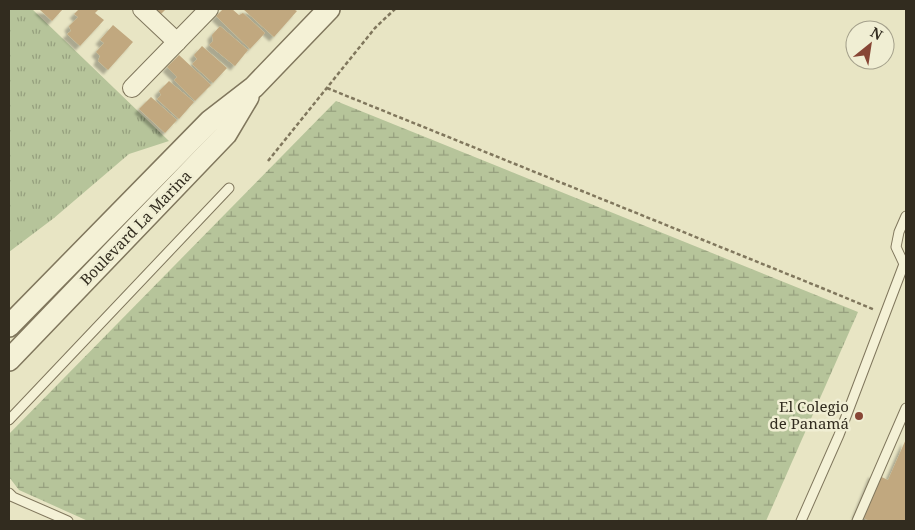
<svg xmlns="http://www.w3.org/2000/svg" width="915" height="530" viewBox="0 0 915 530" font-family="'Noto Serif',serif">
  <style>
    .grass { fill: url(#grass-tufts) }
    .wetland { fill: url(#wetland-marsh) }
    .building { fill: #c1a87f; filter: url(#shadow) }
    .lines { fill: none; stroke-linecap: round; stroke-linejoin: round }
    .service-casing { stroke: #80775d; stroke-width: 11 }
    .minor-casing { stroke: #80775d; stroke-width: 20 }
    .tertiary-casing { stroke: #80775d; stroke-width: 24 }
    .path { stroke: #80775d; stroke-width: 2.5; stroke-dasharray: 4 2.5; stroke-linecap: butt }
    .service { stroke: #f4f1d6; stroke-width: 9 }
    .minor { stroke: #f4f1d6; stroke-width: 18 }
    .tertiary { stroke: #f4f1d6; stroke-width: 21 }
    .poi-dot { fill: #874635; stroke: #f0eed3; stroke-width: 2 }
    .labels { text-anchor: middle; stroke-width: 5; stroke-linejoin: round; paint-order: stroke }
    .street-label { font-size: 15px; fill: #322c1f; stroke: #f0eed3 }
    .poi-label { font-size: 15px; fill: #322c1f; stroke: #f0eed3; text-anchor: end }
  </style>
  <defs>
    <pattern id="grass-tufts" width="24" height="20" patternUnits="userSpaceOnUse" patternTransform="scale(1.25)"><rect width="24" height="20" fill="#b6c49a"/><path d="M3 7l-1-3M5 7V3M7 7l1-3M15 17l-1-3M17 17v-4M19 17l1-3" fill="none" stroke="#959f7d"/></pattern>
    <pattern id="wetland-marsh" width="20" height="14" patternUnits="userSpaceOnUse" patternTransform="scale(1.25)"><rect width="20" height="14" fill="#b6c49a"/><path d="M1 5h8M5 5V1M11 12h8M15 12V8" fill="none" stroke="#959f7d"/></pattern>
    <filter id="shadow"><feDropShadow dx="-4.5" dy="4.5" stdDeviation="1" flood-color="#0004"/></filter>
  </defs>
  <rect width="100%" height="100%" fill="#e8e5c4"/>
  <!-- grass -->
  <polygon class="grass" points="9,9 32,9 169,141 129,154 54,218 9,252"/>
  <!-- wetland -->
  <polygon class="wetland" points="336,101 858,312 766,521 88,521 19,490 9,477 9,434"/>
  <!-- building -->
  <g class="building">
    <polygon points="39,9 63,9 52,21"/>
    <polygon points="79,9 99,9 95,13 104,20 80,46 67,34 71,31 69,26 78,17 74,14"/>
    <polygon points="151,9 166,9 159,16"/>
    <polygon points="223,9 232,9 239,15 243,13 265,33 250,49 216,16"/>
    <polygon points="243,9 293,9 297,11 274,37"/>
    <polygon points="113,25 133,42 108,70 98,61 100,56 96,52 104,43 100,40"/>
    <polygon points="220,26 248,50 235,66 209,45 213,41 212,35"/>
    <polygon points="202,46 227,68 213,83 192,64 197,59 194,55"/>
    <polygon points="179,55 211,85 195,101 174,80 177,77 167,67"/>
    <polygon points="169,81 194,102 179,119 157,99 161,95 159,91"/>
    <polygon points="151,97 177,120 165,133 139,109"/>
    <polygon points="906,439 906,521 870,521 856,515 873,473 888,480"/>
  </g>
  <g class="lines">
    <defs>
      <g id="service">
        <polyline points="904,264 896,247 899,232 906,216"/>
        <polyline points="9,420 229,188"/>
        <polyline points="9,493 13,497 68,521"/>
        <polyline points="801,521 839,435 904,264 906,262"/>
        <polyline points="857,521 906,408"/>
      </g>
      <g id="minor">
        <polyline points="142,9 177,42"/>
        <polyline points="132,88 209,9"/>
      </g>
      <g id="tertiary">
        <polyline points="9,326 210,121 254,87 329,9"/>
        <polyline points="9,360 226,134 248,97"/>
      </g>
    </defs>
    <!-- service casing -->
    <use href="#service" class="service-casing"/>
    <!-- minor casing -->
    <use href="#minor" class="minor-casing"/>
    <!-- tertiary casing -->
    <use href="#tertiary" class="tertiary-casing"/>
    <!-- path -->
    <g class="path">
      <polyline points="327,88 817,286 875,310"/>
      <polyline points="268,161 375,28 395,9"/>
    </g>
    <!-- service -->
    <use href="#service" class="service"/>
    <!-- minor -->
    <use href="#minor" class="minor"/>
    <!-- tertiary -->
    <use href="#tertiary" class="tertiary"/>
  </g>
  <!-- markers -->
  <circle class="poi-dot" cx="859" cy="416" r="5"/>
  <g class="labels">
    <!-- street labels -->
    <g class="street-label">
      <text transform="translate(136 228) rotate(-46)" y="5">Boulevard La Marina</text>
    </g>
    <!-- poi labels -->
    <g class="poi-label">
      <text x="849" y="412">El Colegio<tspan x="849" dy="17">de Panamá</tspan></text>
    </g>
  </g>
  <!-- border -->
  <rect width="915" height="530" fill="none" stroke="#322c1f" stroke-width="20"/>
  <!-- north arrow -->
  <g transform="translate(870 45) rotate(30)"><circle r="24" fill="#f0eed3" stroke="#a4a08b"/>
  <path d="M0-4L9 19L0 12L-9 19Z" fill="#874635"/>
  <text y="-8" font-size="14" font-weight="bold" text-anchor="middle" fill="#322c1f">N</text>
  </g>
</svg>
